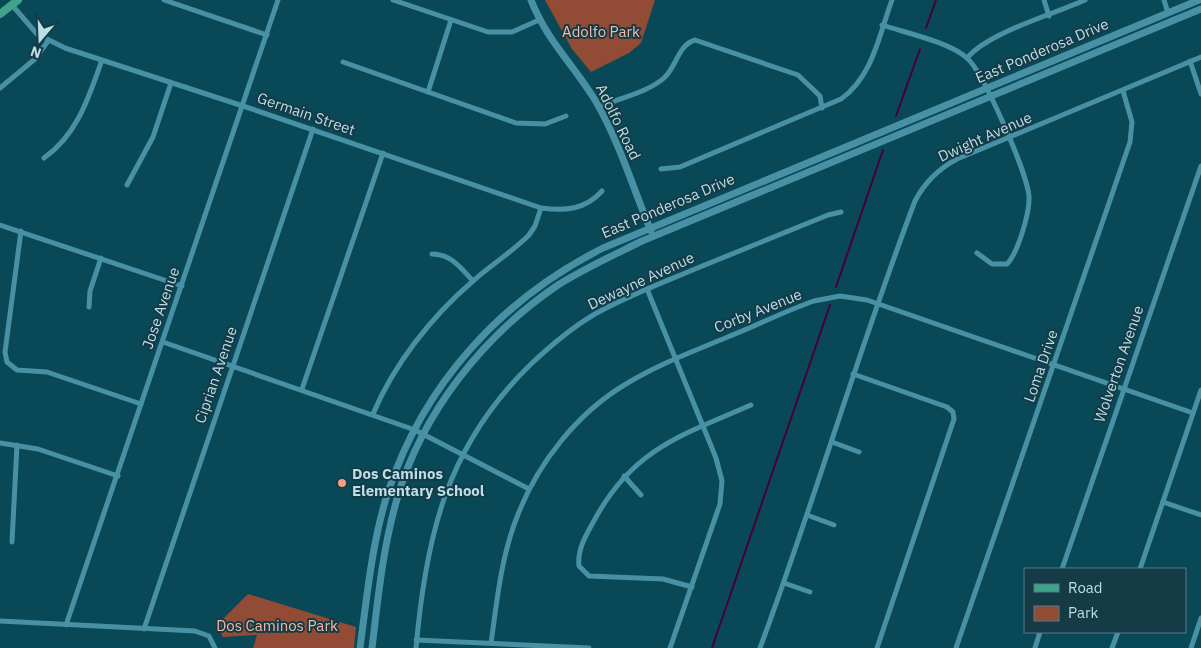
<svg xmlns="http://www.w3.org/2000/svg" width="1201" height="648" viewBox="0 0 1201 648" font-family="'IBM Plex Sans',sans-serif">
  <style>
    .green { fill: #924b35 }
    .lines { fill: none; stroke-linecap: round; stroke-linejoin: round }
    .stream { stroke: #460039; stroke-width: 2 }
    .minor { stroke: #4891a5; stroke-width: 5 }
    .secondary { stroke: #4891a5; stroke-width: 7 }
    .primary { stroke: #3ea388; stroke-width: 8 }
    .poi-dot { fill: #f39f85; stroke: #143b46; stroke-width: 2 }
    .labels { text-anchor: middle; stroke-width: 4; stroke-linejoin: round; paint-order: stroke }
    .park-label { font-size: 15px; fill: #f3b9a8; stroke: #143b46 }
    .street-label { font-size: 15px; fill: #bbdee8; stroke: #143b46 }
    .poi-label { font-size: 15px; font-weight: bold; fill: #bbdee8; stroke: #143b46; text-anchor: start }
  </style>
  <rect width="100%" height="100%" fill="#094856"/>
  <!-- green -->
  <g class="green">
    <polygon points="545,0 655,0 641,43 629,53 591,72 572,49"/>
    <polygon points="248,594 356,627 354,648 253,648 257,635 223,637 217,625"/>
  </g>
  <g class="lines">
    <!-- stream -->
    <g class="stream">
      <polyline points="926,28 936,0"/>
      <polyline points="896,116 920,49"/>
      <polyline points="836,287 883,150"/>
      <polyline points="712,648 830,305"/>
    </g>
    <!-- minor -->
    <g class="minor">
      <polyline points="164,0 267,35"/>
      <polyline points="393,0 488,32 512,32 539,20"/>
      <polyline points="1044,0 1049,16"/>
      <polyline points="1164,0 1168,13"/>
      <path d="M12,5L37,34L65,48L243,106L541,208C565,211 585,210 602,191"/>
      <path d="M882,25C906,33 949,42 967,58C984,73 1027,173 1029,196C1030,212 1018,253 1007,264H992L977,253"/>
      <path d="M967,58C989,32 1052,15 1085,0"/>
      <polyline points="1190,61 1201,94"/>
      <polyline points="343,62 516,123 545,124 566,116"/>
      <polyline points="0,88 35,59 48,41"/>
      <polyline points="428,92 451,20"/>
      <path d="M599,107C619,98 647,93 664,78C677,66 678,45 695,40L798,75L820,96L822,108"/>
      <path d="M44,158C78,134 89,96 102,60"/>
      <path d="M661,169L680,167L841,99C873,76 879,35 892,0"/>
      <polyline points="127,185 153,137 171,83"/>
      <polyline points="0,225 182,286"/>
      <polyline points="21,231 5,352 7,362 17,370 47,372 141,404"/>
      <path d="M432,254C451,254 460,267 473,281"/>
      <polyline points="647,289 716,458 722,481 720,504 670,648"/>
      <polyline points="89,307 90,291 101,258"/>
      <polyline points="163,342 415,430 529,489"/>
      <polyline points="853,374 947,407 953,412 954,419 877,648"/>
      <polyline points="302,389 383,153"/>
      <path d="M373,414C394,364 432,316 473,281C491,265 512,252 529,235L535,226L541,208"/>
      <polyline points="832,442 859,452"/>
      <polyline points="0,443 38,449 118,476"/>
      <polyline points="624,476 641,495"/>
      <polyline points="1163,502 1201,515"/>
      <polyline points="807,515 834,525"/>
      <polyline points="12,542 17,445"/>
      <polyline points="1062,569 1201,166"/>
      <polyline points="1140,569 1201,390"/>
      <polyline points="784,583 810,592"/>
      <path d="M692,587L663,579L589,576L579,566C577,549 587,533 595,519C633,449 682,435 751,405"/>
      <polyline points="0,621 195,631 209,636 215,648"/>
      <polyline points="66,625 278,0"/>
      <polyline points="144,629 313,129"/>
      <polyline points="416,640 589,648"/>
      <path d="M491,643C497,601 501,557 517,517C537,464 577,413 626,384C659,364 694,351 730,336C758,325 785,311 814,301L840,296L867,300L1193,413"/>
      <path d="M416,648C426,535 447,446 530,365C550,346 571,328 595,314C627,296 662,283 695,269C739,251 784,233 828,215L841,212"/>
      <path d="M760,648C815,500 859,348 915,201C925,182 938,169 957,159L1201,57"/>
      <polyline points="956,648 1130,142 1132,122 1123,91"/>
      <polyline points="1035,648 1040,632"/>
      <polyline points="1112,648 1118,632"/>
      <polyline points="1191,648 1201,618"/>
    </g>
    <!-- secondary -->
    <g class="secondary">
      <path d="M531,0C547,41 573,64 595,100C619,141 633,188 651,231"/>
      <path d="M360,648C367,596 372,542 388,492C424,383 502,299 603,248L1199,0"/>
      <path d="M372,648C378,598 383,547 397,499C422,412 484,335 558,285C585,268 614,255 642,241L1201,9"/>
    </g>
    <!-- primary -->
    <polyline class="primary" points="0,14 18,0"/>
  </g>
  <!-- markers -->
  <circle class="poi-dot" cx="342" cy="483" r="5"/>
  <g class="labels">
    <!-- park labels -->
    <g class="park-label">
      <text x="601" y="37">Adolfo Park</text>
      <text x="277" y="631">Dos Caminos Park</text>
    </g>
    <!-- street labels -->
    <g class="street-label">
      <text transform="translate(1042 51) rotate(-23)" y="5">East Ponderosa Drive</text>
      <text transform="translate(306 114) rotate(19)" y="5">Germain Street</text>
      <text transform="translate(618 122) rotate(64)" y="5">Adolfo Road</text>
      <text transform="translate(985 137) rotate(-24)" y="5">Dwight Avenue</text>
      <text transform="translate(668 206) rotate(-23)" y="5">East Ponderosa Drive</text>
      <text transform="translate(641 281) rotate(-25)" y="5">Dewayne Avenue</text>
      <text transform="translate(161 308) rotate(-71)" y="5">Jose Avenue</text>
      <text transform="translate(758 311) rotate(-22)" y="5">Corby Avenue</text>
      <text transform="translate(1119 364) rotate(-71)" y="5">Wolverton Avenue</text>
      <text transform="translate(1041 366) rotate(-71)" y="5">Loma Drive</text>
      <text transform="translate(216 375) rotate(-71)" y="5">Ciprian Avenue</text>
    </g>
    <!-- poi labels -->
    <g class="poi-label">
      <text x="352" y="479">Dos Caminos<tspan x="352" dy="17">Elementary School</tspan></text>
    </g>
  </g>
  <!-- legend -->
  <rect x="1024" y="568" width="162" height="65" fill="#143b46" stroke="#577c87"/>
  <rect x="1034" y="584" width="25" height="8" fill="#3ea388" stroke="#577c87"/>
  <text x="1068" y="593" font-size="15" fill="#bbdee8">Road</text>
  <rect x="1034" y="606" width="25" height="15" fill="#924b35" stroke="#577c87"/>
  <text x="1068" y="618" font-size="15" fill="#bbdee8">Park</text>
  <!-- north arrow -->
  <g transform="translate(40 40) rotate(199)" stroke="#143b46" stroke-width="4" paint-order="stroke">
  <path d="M0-4L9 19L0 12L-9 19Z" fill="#bbdee8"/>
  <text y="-8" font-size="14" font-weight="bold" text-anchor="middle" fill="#bbdee8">N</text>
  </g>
</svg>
